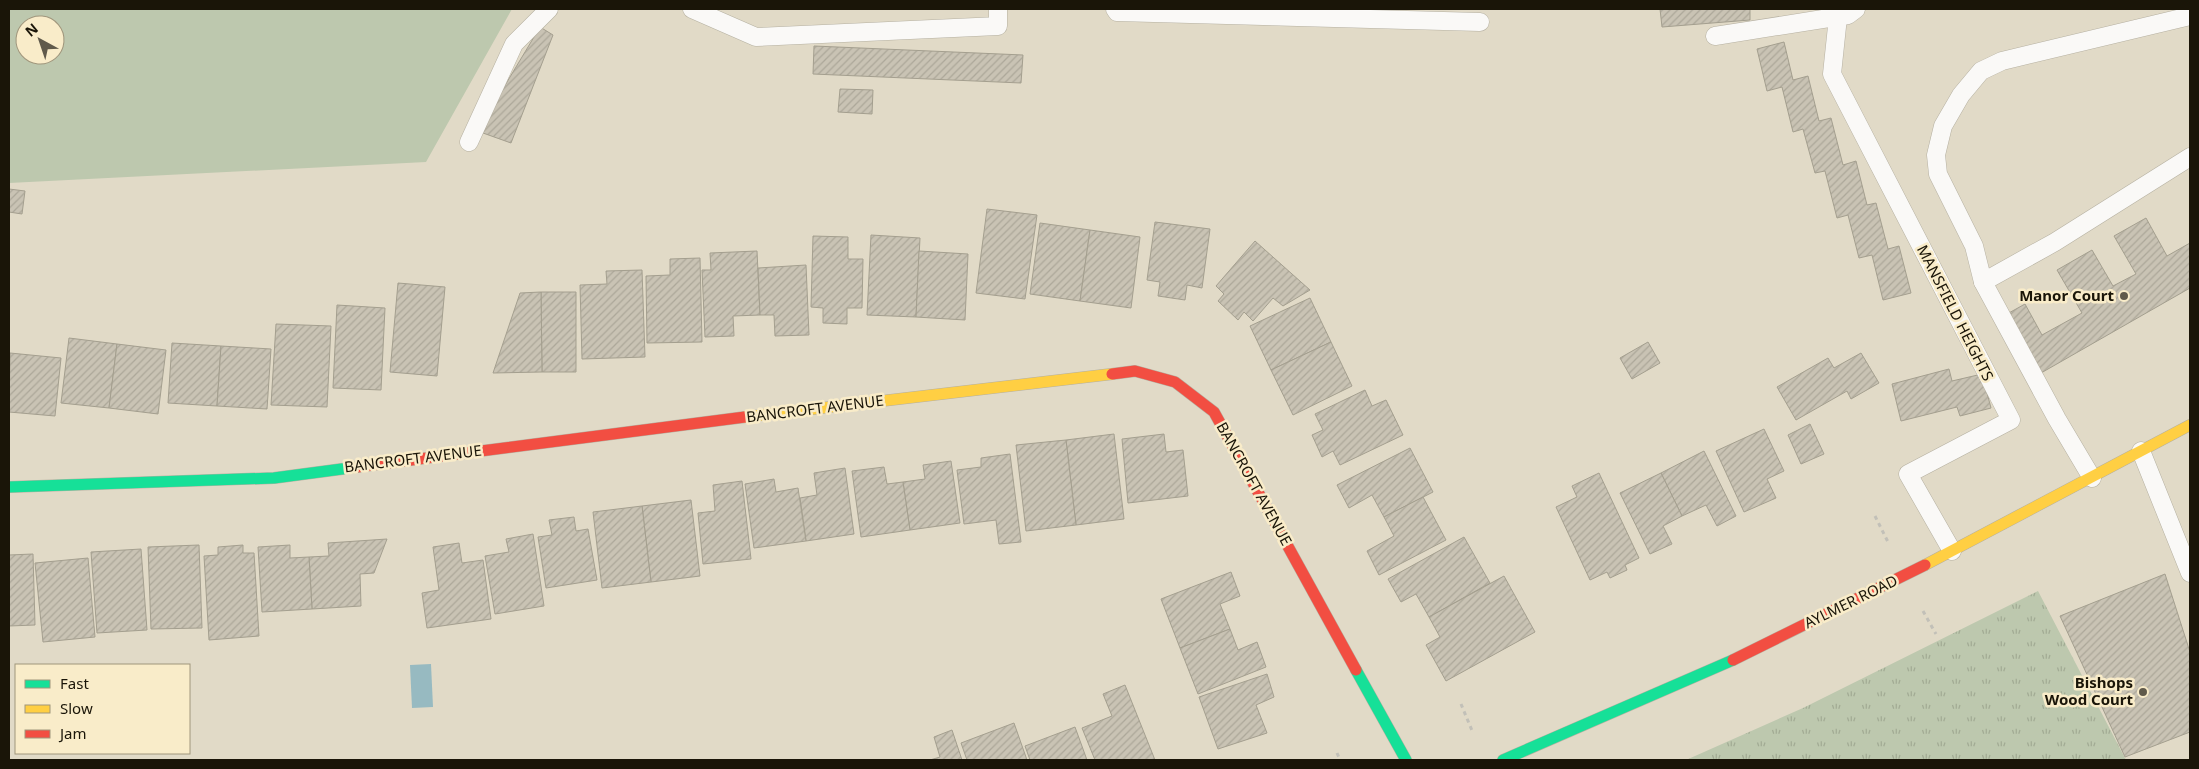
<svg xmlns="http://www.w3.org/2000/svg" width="2199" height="769" viewBox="0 0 2199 769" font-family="'Noto Sans',sans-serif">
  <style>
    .grass { fill: url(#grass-tufts) }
    .garden { fill: #bdc8ae; fill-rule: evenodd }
    .water { fill: #97bac1 }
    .building { fill: url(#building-hatch); stroke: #a49f8f }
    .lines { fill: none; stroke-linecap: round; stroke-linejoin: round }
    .lane-casing { stroke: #b5b0a1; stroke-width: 19 }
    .fast-casing { stroke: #b5b0a1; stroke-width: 12 }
    .slow-casing { stroke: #b5b0a1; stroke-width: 12 }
    .jam-casing { stroke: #b5b0a1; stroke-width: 12 }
    .path { stroke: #c2c0b8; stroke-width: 3; stroke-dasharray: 4 4; stroke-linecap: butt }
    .lane { stroke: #faf9f7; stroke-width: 18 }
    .fast { stroke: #16e098; stroke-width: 11 }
    .slow { stroke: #ffcf43; stroke-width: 11 }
    .jam { stroke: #f24e42; stroke-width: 11 }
    .poi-dot { fill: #605a4b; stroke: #f9ecc9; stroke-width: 2 }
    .labels { text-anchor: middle; stroke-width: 5; stroke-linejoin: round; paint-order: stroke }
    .poi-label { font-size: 15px; font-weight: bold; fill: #1a1508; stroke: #f9ecc9; text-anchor: end }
    .street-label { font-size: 15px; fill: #1a1508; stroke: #f9ecc9 }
  </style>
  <defs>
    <pattern id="grass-tufts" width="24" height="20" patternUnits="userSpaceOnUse" patternTransform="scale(1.25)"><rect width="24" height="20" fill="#bdc8ae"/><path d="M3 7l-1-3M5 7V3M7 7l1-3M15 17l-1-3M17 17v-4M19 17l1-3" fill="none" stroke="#a2ab94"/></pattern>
    <pattern id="building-hatch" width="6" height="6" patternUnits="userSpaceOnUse" patternTransform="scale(1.25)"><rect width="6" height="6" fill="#c9c3b4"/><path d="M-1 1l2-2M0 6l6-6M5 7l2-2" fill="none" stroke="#aca799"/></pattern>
  </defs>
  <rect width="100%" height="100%" fill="#e1dac7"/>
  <!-- grass -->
  <polygon class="grass" points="2038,591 2126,760 1686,760 1803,708"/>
  <!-- garden -->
  <path class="garden" d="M9,9H512L426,162L9,183ZM25,25H55V55H25Z"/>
  <!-- water -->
  <polygon class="water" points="431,664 433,707 412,708 410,665"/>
  <!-- building -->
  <g class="building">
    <polygon points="1660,9 1750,9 1750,20 1662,27"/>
    <polygon points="540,27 553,35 511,143 483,133 498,97"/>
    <polygon points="1784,42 1793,80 1808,76 1819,121 1831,118 1843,165 1856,161 1867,205 1876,203 1888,249 1899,246 1911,293 1883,300 1872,255 1859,258 1848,215 1837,218 1825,171 1815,173 1803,129 1793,132 1782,87 1767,91 1757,49"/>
    <polygon points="814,46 1023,55 1021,83 813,74"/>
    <polygon points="840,89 873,90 872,114 838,112"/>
    <polygon points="9,189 25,191 22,214 9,212"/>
    <polygon points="987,209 1037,215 1025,299 976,293"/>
    <polygon points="2146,218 2167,256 2190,243 2190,288 2041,373 2007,314 2025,304 2042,335 2082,313 2057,270 2092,250 2113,286 2136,274 2114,236"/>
    <polygon points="1155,222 1210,229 1202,288 1187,285 1185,300 1158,296 1160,282 1147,280"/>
    <polygon points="1040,223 1090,230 1080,301 1030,294"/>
    <polygon points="1090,230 1140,237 1131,308 1080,301"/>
    <polygon points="871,235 920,238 916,317 867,315"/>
    <polygon points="813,236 848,237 848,259 863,259 862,308 847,308 847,324 823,323 823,308 811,307"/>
    <polygon points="1255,241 1310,290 1283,306 1273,298 1253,321 1244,312 1238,320 1218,301 1224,294 1216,286"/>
    <polygon points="757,251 760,315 733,316 734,336 705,337 702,270 711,270 710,253"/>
    <polygon points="919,251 968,254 965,320 916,317"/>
    <polygon points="700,258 702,342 647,343 646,276 670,275 670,259"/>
    <polygon points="806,265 809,335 775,336 774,315 760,315 758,268"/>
    <polygon points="642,270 645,357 582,359 580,285 607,284 606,271"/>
    <polygon points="398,283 445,287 437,376 390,372"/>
    <polygon points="541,292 576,292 576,372 542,372"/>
    <polygon points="541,292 542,372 493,373 520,293"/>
    <polygon points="1310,298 1331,342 1271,370 1250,326"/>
    <polygon points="337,305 385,308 381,390 333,388"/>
    <polygon points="276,324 331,326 327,407 271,405"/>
    <polygon points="69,338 117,344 109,408 61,403"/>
    <polygon points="1331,342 1352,386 1293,415 1271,370"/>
    <polygon points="1648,342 1660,363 1632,379 1620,358"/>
    <polygon points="172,343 221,346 217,406 168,403"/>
    <polygon points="117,344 166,350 158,414 109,408"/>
    <polygon points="221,346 271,349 267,409 217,406"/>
    <polygon points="10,353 61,358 55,416 9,412"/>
    <polygon points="1861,353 1879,383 1851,399 1847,391 1796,420 1777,387 1828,358 1834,368"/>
    <polygon points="1949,369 1952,381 1982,374 1991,408 1960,416 1957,407 1901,421 1892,384"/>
    <polygon points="1365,390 1372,406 1386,400 1403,435 1340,465 1333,451 1322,457 1312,435 1323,430 1315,414"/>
    <polygon points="1810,424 1824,454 1801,464 1788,435"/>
    <polygon points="1764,429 1784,471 1767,479 1776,498 1744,512 1716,451"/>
    <polygon points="1114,434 1124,519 1076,525 1066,440"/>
    <polygon points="1164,434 1166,452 1183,450 1188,496 1128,503 1122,439"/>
    <polygon points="1066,440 1076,525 1026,531 1016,445"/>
    <polygon points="1410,448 1433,492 1384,517 1372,495 1349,508 1337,485"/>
    <polygon points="1704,451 1736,516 1717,526 1706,505 1682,516 1661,473"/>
    <polygon points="1010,454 1021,542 999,544 996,520 964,524 957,470 981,467 981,458"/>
    <polygon points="951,461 960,523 910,530 903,482 925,479 923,465"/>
    <polygon points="884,467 887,484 903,482 910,530 861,537 852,471"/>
    <polygon points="845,468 854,534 806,541 800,498 817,495 814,473"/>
    <polygon points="1599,473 1639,558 1625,565 1627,570 1610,578 1607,572 1590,580 1556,507 1577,497 1572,486"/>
    <polygon points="1661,473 1682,516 1663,526 1672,544 1650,554 1620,493"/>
    <polygon points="774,479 776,492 798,488 806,541 754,548 745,484"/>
    <polygon points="742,481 751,559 703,564 698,513 715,511 713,485"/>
    <polygon points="1423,497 1446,540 1379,575 1367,551 1394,536 1384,517"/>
    <polygon points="691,500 700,576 651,582 642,506"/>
    <polygon points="642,506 651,582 602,588 593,512"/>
    <polygon points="574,517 576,531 588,529 597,580 546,588 538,537 552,535 549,520"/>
    <polygon points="533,534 544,606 495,614 485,556 509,552 506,539"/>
    <polygon points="1464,537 1490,583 1429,617 1416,594 1401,602 1388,579"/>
    <polygon points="387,539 374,573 360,574 361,606 312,609 309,557 329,556 328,543"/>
    <polygon points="459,543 462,563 483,560 491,619 427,628 422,593 439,590 433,547"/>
    <polygon points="199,545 202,628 151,629 148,547"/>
    <polygon points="243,545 243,553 254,553 259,636 209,640 204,556 218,555 218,547"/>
    <polygon points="290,545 290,558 309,557 312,609 262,612 258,547"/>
    <polygon points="141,549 147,630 97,633 91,552"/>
    <polygon points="33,554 35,625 9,626 9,555"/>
    <polygon points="88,558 95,637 43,642 35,563"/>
    <polygon points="1231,572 1240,596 1220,604 1230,629 1180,648 1161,599"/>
    <polygon points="2165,574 2190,652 2190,732 2125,757 2060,616"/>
    <polygon points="1504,576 1535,632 1446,681 1426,645 1440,637 1429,617"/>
    <polygon points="1230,629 1238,650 1257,642 1266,667 1198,694 1180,648"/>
    <polygon points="1267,674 1274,697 1256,705 1267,733 1218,749 1199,697"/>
    <polygon points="1125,685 1155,760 1095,760 1082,728 1112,716 1103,694"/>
    <polygon points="1014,723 1027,760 967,760 961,743"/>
    <polygon points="1075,727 1087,760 1030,760 1025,746"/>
    <polygon points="952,730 962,760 930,760 940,757 934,737"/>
  </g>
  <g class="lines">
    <defs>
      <g id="lane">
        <polyline points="692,9 756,37 998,26 998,9"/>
        <polyline points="1115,9 1117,12 1480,22"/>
        <polyline points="1838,17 1832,74 2011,420 1908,474 1952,551"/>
        <polyline points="1715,36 1848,15 1856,9"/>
        <polyline points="469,142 514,44 549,9"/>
        <polyline points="1983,282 2055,242 2190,157"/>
        <polyline points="2141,451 2190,573"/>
        <polyline points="2092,478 2057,419 1983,282 1974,246 1938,174 1936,155 1943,126 1961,95 1981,71 2002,61 2190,16"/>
      </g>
      <g id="fast">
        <polyline points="9,487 274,478 357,467"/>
        <polyline points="1356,670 1406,760"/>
        <polyline points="1503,760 1733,660"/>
      </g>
      <g id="slow">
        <polyline points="745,417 1112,374"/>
        <polyline points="1925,565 2190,425"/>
      </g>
      <g id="jam">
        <polyline points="1112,374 1135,371 1175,382 1214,412 1356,670"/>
        <polyline points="357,467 745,417"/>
        <polyline points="1733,660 1925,565"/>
      </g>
    </defs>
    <!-- lane casing -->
    <use href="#lane" class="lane-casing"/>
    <!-- fast casing -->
    <use href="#fast" class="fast-casing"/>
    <!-- slow casing -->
    <use href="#slow" class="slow-casing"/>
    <!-- jam casing -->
    <use href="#jam" class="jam-casing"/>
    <!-- path -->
    <g class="path">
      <polyline points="1875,516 1888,542"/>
      <polyline points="1923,611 1936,634"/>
      <polyline points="1461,704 1473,733"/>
      <polyline points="1337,753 1340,760"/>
    </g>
    <!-- lane -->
    <use href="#lane" class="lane"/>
    <!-- fast -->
    <use href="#fast" class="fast"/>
    <!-- slow -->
    <use href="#slow" class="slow"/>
    <!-- jam -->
    <use href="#jam" class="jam"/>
  </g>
  <!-- markers -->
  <g class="poi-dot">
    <circle cx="2124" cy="296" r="5"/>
    <circle cx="2143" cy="692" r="5"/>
  </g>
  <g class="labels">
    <!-- poi labels -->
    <g class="poi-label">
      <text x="2114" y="301">Manor Court</text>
      <text x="2133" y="688">Bishops<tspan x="2133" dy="17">Wood Court</tspan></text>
    </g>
    <!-- street labels -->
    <g class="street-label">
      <text transform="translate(1955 313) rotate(63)" y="5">MANSFIELD HEIGHTS</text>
      <text transform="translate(815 409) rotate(-7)" y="5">BANCROFT AVENUE</text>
      <text transform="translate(413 459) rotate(-7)" y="5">BANCROFT AVENUE</text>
      <text transform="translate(1254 484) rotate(61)" y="5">BANCROFT AVENUE</text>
      <text transform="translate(1851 602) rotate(-26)" y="5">AYLMER ROAD</text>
    </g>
  </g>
  <!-- border -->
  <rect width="2199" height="769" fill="none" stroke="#1a1508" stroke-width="20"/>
  <!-- legend -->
  <rect x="15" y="664" width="175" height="90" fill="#f9ecc9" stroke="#a0967c"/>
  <rect x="25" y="680" width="25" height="8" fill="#16e098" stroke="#a0967c"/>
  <text x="60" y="689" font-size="15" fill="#1a1508">Fast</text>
  <rect x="25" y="705" width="25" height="8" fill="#ffcf43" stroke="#a0967c"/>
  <text x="60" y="714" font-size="15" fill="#1a1508">Slow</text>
  <rect x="25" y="730" width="25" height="8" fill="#f24e42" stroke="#a0967c"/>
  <text x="60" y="739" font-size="15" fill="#1a1508">Jam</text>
  <!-- north arrow -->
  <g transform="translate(40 40) rotate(320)"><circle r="24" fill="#f9ecc9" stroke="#a0967c"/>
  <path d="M0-4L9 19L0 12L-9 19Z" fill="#605a4b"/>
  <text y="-8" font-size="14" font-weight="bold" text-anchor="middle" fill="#1a1508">N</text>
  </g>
</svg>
